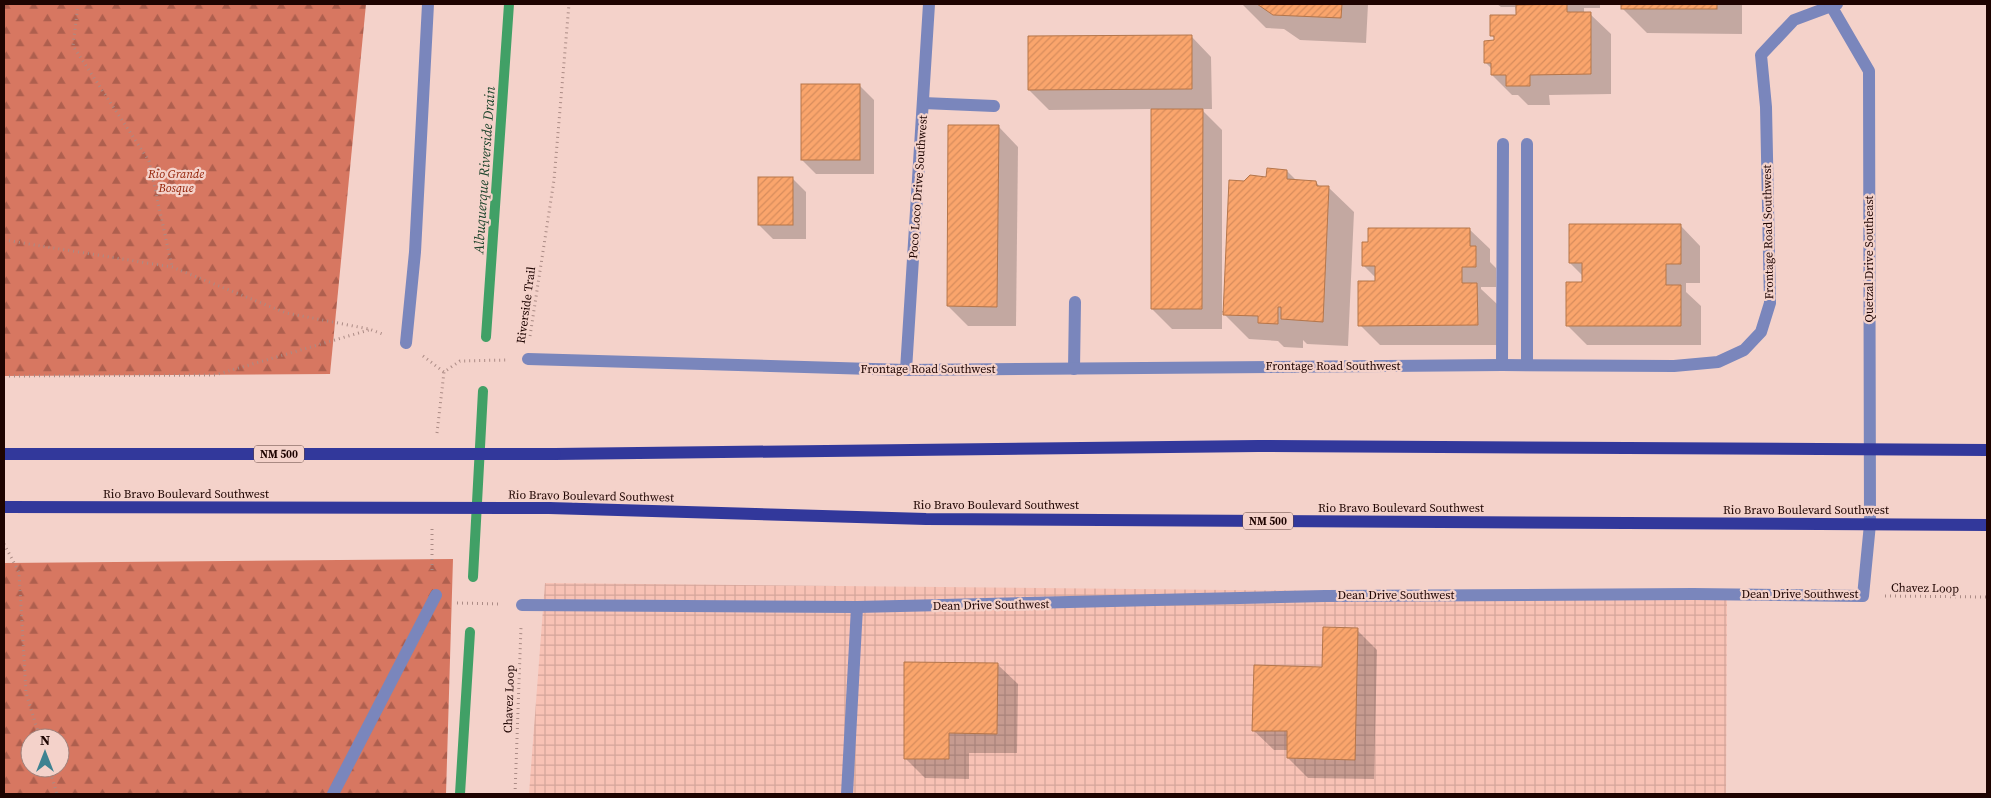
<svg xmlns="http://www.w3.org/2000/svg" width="1991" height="798" viewBox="0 0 1991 798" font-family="'Source Serif 4',serif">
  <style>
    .industrial { fill: url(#industrial-grid) }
    .forest { fill: url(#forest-firs); fill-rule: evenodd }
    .shadow { fill: #0003 }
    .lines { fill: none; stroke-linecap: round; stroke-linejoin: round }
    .stream { stroke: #41a066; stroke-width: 10 }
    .building { fill: url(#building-hatch); stroke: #b5764b }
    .path { stroke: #ab8b85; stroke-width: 3; stroke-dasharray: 1 4; stroke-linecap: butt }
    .service { stroke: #7a86bc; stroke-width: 12 }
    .minor { stroke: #7a86bc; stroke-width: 12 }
    .primary { stroke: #32389b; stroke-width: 12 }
    .primary-bridge { stroke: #32389b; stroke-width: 12 }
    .labels { text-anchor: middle; stroke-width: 4.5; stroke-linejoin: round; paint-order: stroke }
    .shield { fill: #f4d2ca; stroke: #5e423d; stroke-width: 1 }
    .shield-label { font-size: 11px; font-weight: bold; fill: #1e0401 }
    .park-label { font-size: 12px; font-style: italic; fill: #901c00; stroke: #f4d2ca }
    .street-label { font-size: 12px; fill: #1e0401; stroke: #f4d2ca }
    .water-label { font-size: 14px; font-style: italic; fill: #1f452d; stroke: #f4d2ca }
  </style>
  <defs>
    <pattern id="industrial-grid" width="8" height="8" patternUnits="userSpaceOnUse" patternTransform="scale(1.25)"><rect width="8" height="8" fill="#f8c2b5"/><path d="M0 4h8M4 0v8" fill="none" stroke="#d4a59a"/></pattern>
    <pattern id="forest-firs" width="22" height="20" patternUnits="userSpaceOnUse" patternTransform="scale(1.25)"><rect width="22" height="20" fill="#d77761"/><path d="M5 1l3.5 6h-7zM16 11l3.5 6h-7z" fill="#ae5f4e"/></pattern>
    <pattern id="building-hatch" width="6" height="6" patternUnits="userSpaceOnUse" patternTransform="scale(1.25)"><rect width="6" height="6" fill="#faa56c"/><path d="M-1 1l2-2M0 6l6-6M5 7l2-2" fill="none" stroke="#d68c5c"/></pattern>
  </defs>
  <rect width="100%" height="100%" fill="#f4d2ca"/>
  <!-- industrial -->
  <polygon class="industrial" points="545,583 1727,595 1726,794 529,794"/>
  <!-- forest -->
  <g class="forest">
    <polygon points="4,4 366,4 330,374 4,376"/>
    <path d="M453,559L446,794H4V563ZM30,738H60V768H30Z"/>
  </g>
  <!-- shadow -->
  <g class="shadow">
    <polygon points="1242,4 1368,4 1366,43 1300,40 1284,29 1266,28"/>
    <polygon points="1497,4 1600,4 1600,8 1584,8 1584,14 1590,14 1611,34 1611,94 1549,95 1550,105 1528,105 1518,95 1512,95 1492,75 1492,69 1485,62 1497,41 1492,36 1517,16 1515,7 1501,7"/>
    <polygon points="1622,4 1742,4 1742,34 1647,33 1622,8"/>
    <polygon points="1191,36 1211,57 1212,109 1201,109 1222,130 1222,311 1224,311 1244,182 1267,178 1287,171 1297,181 1316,182 1320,187 1328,187 1354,212 1348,346 1307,344 1303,340 1303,348 1284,347 1278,341 1249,339 1222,312 1222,329 1172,329 1152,309 1152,109 1049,110 1029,90"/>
    <polygon points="860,86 874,100 874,174 816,174 802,160"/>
    <polygon points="998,126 1018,147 1016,326 968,326 948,306"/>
    <polygon points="792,178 806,192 806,239 773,239 759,225"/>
    <polygon points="1680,225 1700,246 1700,283 1686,283 1686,292 1701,306 1701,345 1587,345 1567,325 1583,284 1583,276 1570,263"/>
    <polygon points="1469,229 1490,249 1490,262 1496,268 1496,287 1481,287 1481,289 1497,304 1497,345 1380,345 1360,325 1376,283 1376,278 1364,266"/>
    <polygon points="1357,630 1377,650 1374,779 1308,778 1288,758 1288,750 1274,750 1253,730 1324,668"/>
    <polygon points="997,664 1018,684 1017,753 969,753 969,779 925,778 905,758"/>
  </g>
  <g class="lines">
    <!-- stream -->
    <g class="stream">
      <polyline points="486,337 509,4"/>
      <polyline points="473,577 483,391"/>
      <polyline points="460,794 470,632"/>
    </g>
  </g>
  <!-- building -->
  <g class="building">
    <polygon points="1253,4 1342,4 1341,18 1273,15 1257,4"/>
    <polygon points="1567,4 1567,12 1591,12 1591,74 1530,75 1530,86 1506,86 1506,75 1491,75 1491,63 1484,63 1484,41 1494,40 1494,36 1490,36 1490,15 1516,15 1516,5"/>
    <rect x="1621" y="4" width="96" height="5"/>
    <polygon points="1192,35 1192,89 1028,90 1028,36"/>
    <rect x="801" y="84" width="59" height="76"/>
    <polygon points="1151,109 1203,109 1202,309 1151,309"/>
    <polygon points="948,125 999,125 997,307 947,306"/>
    <polygon points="1267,168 1287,170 1287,179 1316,181 1317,186 1329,186 1323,322 1281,319 1281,307 1278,307 1278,324 1258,323 1258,316 1223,315 1229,180 1244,181 1250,175 1266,177"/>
    <rect x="758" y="177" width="35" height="48"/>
    <polygon points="1569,224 1681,224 1681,264 1666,264 1666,285 1681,285 1681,326 1566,326 1566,282 1582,282 1582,263 1569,263"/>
    <polygon points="1368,228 1470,228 1470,246 1476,246 1476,267 1462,267 1462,283 1477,283 1478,325 1358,326 1358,281 1375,281 1375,266 1362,266 1362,242 1368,242"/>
    <polygon points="1323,627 1358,628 1355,760 1287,758 1287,731 1252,731 1254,665 1322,667"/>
    <polygon points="904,662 998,663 997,734 949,733 949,759 904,759"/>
  </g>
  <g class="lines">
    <!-- path -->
    <g class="path">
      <polyline points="78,4 73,46 149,161 172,267"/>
      <polyline points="4,240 172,267 286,313 369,329 385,335"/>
      <polyline points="530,336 554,180 569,4"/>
      <polyline points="423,356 444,372"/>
      <polyline points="4,376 215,375 369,330"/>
      <polyline points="437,433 444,372 460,361 506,360"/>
      <polyline points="432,529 432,573"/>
      <polyline points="4,544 19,572 26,693 40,738"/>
      <polyline points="1885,596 1987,597"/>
      <polyline points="457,603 501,604"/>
      <polyline points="49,768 57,794"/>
      <polyline points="515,794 521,627"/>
    </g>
    <!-- service -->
    <g class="service">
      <polyline points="923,103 994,106"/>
      <polyline points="406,343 415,252 428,4"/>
      <polyline points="1502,365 1503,144"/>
      <polyline points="1527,365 1527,144"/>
      <polyline points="1074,369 1075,302"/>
      <polyline points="333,794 436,595"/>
    </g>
    <!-- minor -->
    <g class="minor">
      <polyline points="528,359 906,370 1502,365 1674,366 1718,362 1744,350 1761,332 1770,303 1766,107 1761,55 1794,20 1837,4"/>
      <polyline points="906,370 929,4"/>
      <polyline points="522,605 857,607 1325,596 1693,594 1863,596 1870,524 1869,71 1830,4"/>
      <polyline points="847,794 857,607"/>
    </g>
    <!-- primary -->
    <g class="primary">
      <polyline points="555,454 1258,446 1987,450"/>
      <polyline points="549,508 926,519 1987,525"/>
    </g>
    <!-- primary-bridge -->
    <g class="primary-bridge">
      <polyline points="4,454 555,454"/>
      <polyline points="4,507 549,508"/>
    </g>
  </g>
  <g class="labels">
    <!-- shield labels -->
    <g class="shield">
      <rect x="254" y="445.5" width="50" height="17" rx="4"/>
      <rect x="1243" y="512.5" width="50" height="17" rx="4"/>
    </g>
    <g class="shield-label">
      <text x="279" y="458">NM 500</text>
      <text x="1268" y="525">NM 500</text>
    </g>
    <!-- park labels -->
    <g class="park-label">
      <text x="176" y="178">Rio Grande<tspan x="176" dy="14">Bosque</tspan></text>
    </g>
    <!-- street labels -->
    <g class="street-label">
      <text transform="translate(918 187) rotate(-86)" y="4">Poco Loco Drive Southwest</text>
      <text transform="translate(1768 232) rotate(-91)" y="4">Frontage Road Southwest</text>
      <text transform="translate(1869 259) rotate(-90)" y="4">Quetzal Drive Southeast</text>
      <text transform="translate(526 305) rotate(-82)" y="4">Riverside Trail</text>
      <text x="1333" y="370">Frontage Road Southwest</text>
      <text x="928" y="373">Frontage Road Southwest</text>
      <text x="186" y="498">Rio Bravo Boulevard Southwest</text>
      <text transform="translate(591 496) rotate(1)" y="4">Rio Bravo Boulevard Southwest</text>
      <text x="996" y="509">Rio Bravo Boulevard Southwest</text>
      <text x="1401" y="512">Rio Bravo Boulevard Southwest</text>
      <text x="1806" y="514">Rio Bravo Boulevard Southwest</text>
      <text transform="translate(1925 588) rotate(1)" y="4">Chavez Loop</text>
      <text x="1800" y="598">Dean Drive Southwest</text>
      <text x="1396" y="599">Dean Drive Southwest</text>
      <text transform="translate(991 605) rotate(-1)" y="4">Dean Drive Southwest</text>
      <text transform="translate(509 699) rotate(-88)" y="4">Chavez Loop</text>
    </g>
    <!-- water labels -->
    <g class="water-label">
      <text transform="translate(484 170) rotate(-86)" y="5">Albuquerque Riverside Drain</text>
    </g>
  </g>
  <!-- border -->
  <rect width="1991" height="798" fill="none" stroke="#1e0401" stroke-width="10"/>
  <!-- north arrow -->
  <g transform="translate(45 753)"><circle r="24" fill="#f4d2ca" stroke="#9e807a"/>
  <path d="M0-4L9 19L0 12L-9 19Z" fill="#3e8291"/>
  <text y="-8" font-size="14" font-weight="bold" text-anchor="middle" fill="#1e0401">N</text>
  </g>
</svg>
